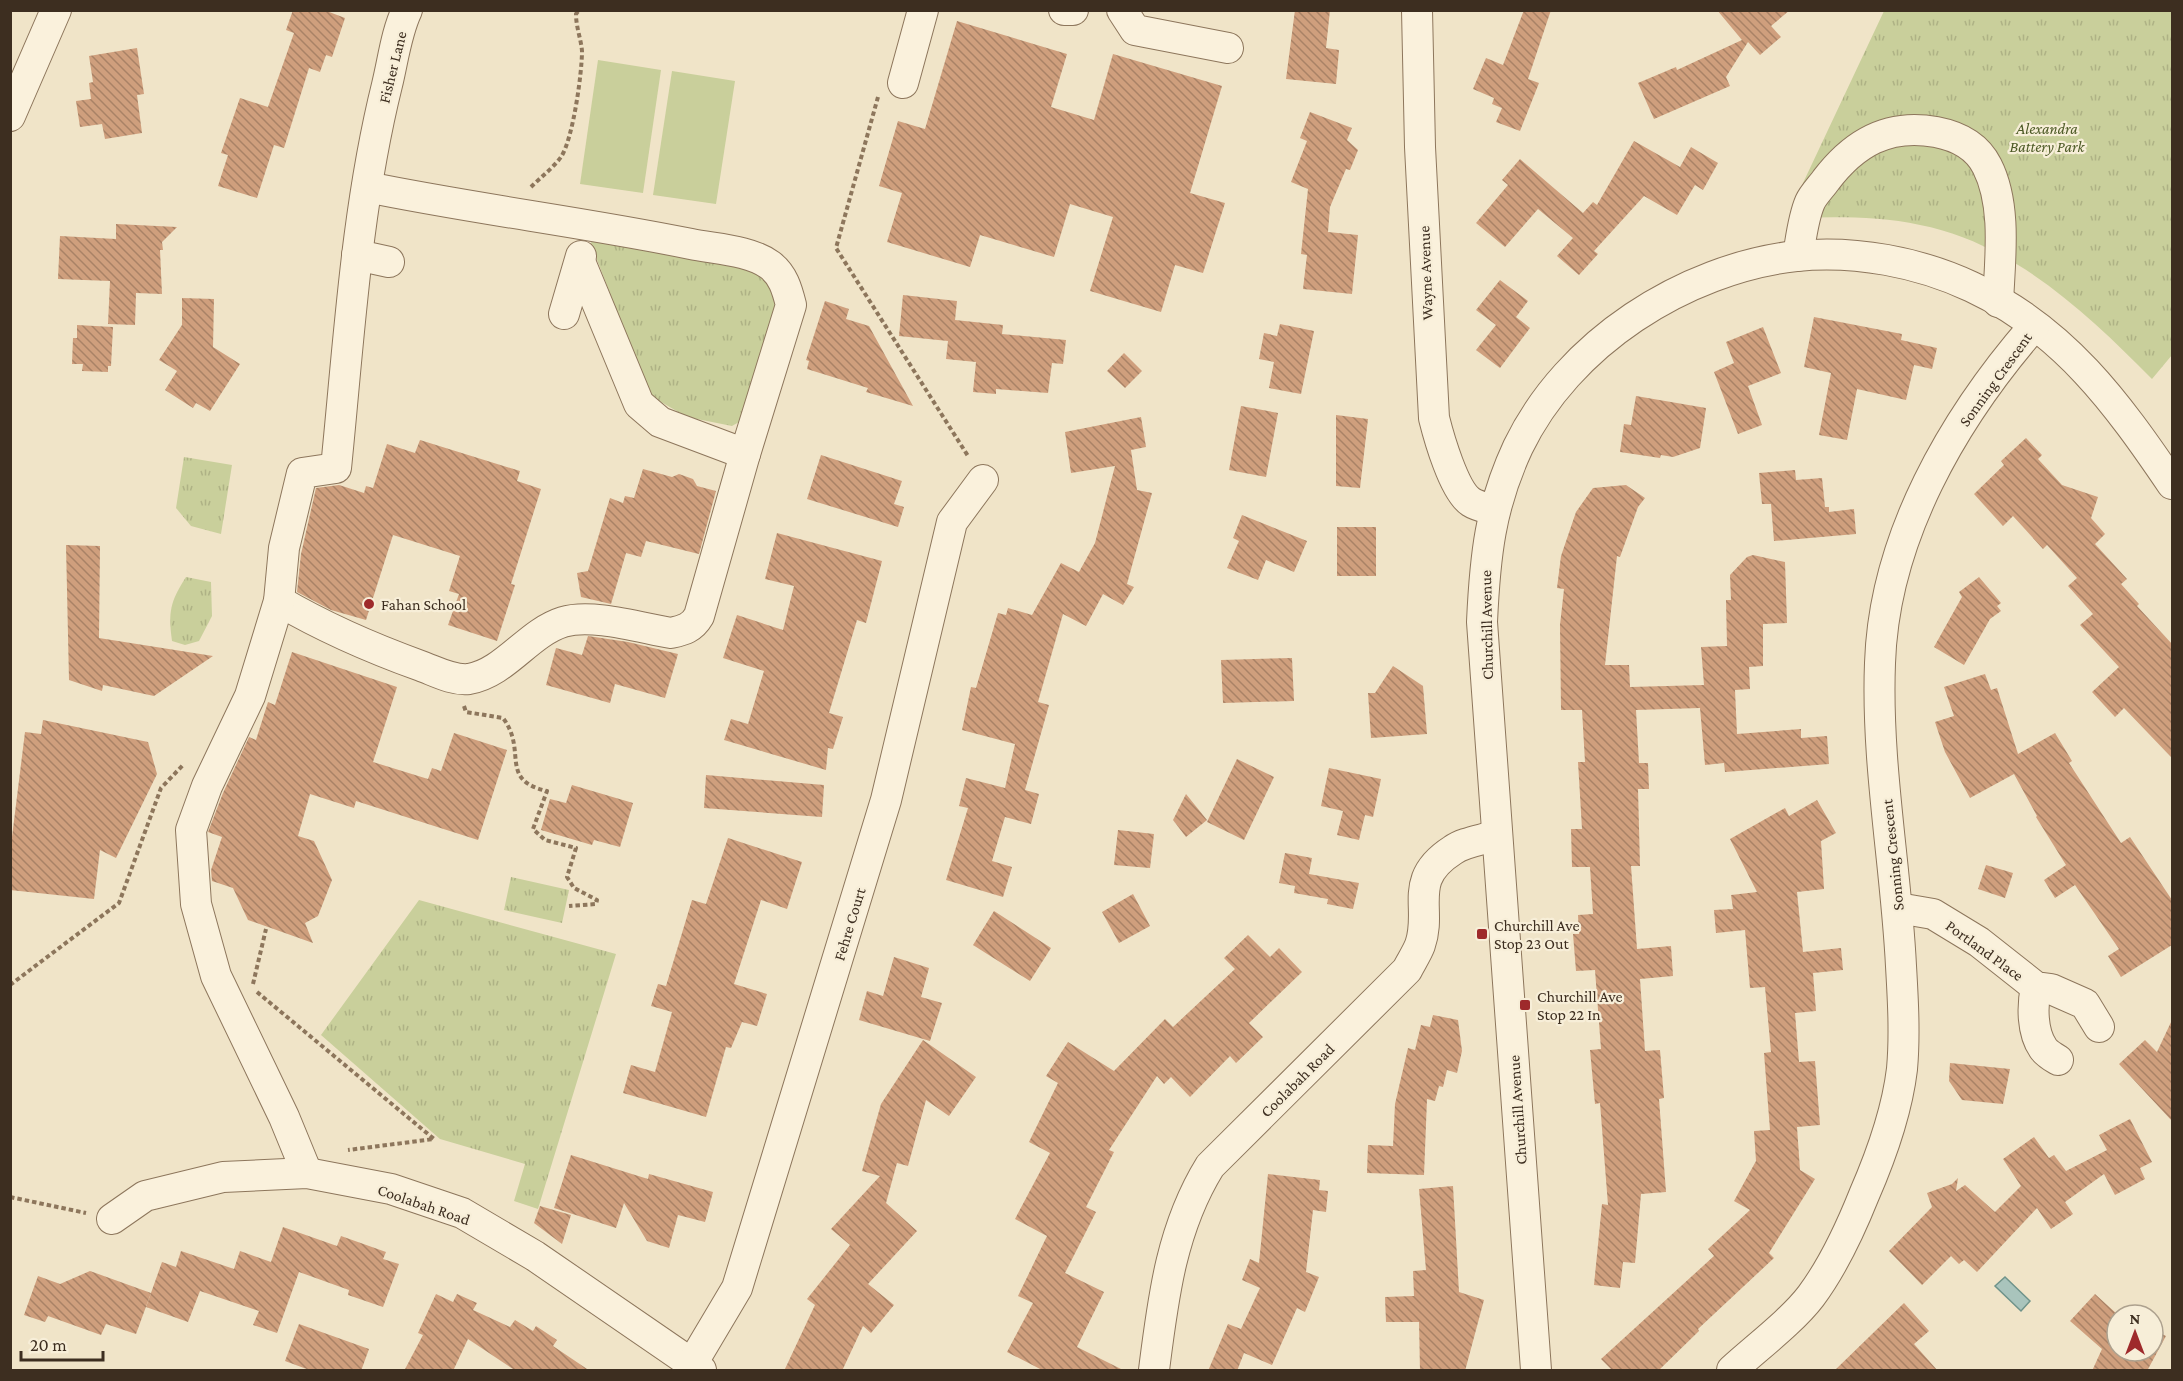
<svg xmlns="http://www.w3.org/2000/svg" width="2183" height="1381" viewBox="0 0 2183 1381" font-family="'Crimson Pro',serif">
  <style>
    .park { fill: url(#park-tufts) }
    .garden { fill: #c9cf9b }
    .water { fill: #a9c4bc; stroke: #6f938a; stroke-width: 1.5 }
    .building { fill: url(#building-back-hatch) }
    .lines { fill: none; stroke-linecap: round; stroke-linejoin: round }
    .minor-casing { stroke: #8d765c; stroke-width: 32 }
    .path { stroke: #8d765c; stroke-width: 4; stroke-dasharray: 4.5 3; stroke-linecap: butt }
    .minor { stroke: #faf1dc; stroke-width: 30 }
    .poi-dot { fill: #9e2a2b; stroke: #f7eed8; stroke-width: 2 }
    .labels { text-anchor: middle; stroke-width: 4.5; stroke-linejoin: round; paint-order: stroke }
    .street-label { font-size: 16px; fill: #3d2e20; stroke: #f7eed8 }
    .park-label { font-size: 16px; font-style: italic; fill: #4d5a26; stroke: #f7eed8 }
    .poi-label { font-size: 16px; fill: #3d2e20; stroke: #f7eed8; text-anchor: start }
  </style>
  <defs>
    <pattern id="park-tufts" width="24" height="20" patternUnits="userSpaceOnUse" patternTransform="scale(1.5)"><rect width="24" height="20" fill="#c9cf9b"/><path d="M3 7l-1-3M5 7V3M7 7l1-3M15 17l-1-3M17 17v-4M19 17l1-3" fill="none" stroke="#aeb285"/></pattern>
    <pattern id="building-back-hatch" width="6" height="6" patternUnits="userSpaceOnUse" patternTransform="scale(1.5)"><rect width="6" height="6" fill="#cf9f7d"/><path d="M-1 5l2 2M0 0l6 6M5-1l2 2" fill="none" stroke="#a98266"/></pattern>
  </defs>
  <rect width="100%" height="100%" fill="#f0e4c8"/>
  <!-- park -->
  <g class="park">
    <path d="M1884,11H2172V355L2152,379C2088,314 2013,243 1920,225C1878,216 1836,217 1793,218L1803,183Z"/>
    <polygon points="593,231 749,262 782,300 748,417 732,426 687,417 649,395 591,244"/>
    <polygon points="184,457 232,465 221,534 191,526 176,508"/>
    <path d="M186,577L211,582L212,616L199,641L185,645L172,641C168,612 170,602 186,577Z"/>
    <polygon points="511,877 569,890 562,923 504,910"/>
    <polygon points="419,900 616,954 538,1209 514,1201 525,1164 440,1139 321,1035"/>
  </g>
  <!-- garden -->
  <g class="garden">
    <polygon points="598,60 661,70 643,193 580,184"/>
    <polygon points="672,71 735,81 716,204 653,195"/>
  </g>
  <!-- water -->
  <polygon class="water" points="2005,1277 2030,1301 2021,1311 1995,1286"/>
  <!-- building -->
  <g class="building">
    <polygon points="293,10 324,10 345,18 332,57 326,55 320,72 309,68 284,148 274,145 257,198 218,186 228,155 221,153 240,98 268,107 294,33 286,30"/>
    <polygon points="1295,10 1330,10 1326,48 1339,50 1336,84 1286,79"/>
    <polygon points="1524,10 1551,10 1528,79 1539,83 1520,131 1496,122 1502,108 1492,104 1494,98 1473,89 1486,58 1503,65"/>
    <polygon points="1717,10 1790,10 1771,26 1781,37 1760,55 1748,42 1726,77 1730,86 1654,119 1638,83 1676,67 1677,70 1742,40"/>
    <polygon points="957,21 1067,54 1051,107 1094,120 1113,54 1222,86 1190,193 1225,203 1203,273 1175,265 1161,312 1090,291 1113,217 1070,204 1054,257 980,235 970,267 887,242 902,193 879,186 898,121 925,129"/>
    <polygon points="137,48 144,94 137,95 142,133 105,139 102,124 80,127 76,101 91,99 89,83 93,82 89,56"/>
    <polygon points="1310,112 1352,128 1347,140 1358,150 1350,170 1346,169 1330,207 1328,232 1358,235 1352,294 1303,289 1307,255 1301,254 1308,189 1291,182 1307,141 1300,138"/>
    <polygon points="1634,141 1680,167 1691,147 1718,163 1703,190 1695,185 1677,215 1644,196 1594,251 1598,254 1579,275 1557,256 1573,238 1538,209 1505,247 1476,223 1508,185 1502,180 1520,159 1583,213 1593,202 1597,205"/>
    <polygon points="116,224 177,227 162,242 163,250 160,250 162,294 136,293 135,325 108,324 110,281 58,279 60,236 116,239"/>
    <polygon points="1500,280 1528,301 1516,317 1530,328 1500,368 1476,350 1496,325 1476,310"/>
    <polygon points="903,295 957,301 955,320 1003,325 1002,334 1066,340 1063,364 1052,363 1048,393 996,389 996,394 973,392 976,362 946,359 948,341 899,336"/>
    <polygon points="182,298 214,299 213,347 240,364 210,411 196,403 193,408 165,390 177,371 159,360 182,325"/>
    <polygon points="825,301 849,309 846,319 869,326 913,406 866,392 868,388 807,369 809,361 806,360"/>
    <polygon points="1814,317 1902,334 1901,340 1937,348 1932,369 1914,365 1906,400 1857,389 1847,440 1819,435 1831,373 1804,367"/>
    <polygon points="1280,324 1314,331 1301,394 1269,388 1274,362 1259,359 1264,333 1277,336"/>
    <polygon points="77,325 113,327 111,366 108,366 108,372 82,371 83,364 72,364 73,338 77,338"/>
    <polygon points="1763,327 1781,373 1748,386 1762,425 1738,434 1714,372 1734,363 1726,342"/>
    <polygon points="1124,353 1142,371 1125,388 1107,371"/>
    <polygon points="1636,396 1706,408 1700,448 1673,457 1661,455 1660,458 1620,452 1624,424 1631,425"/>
    <polygon points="1241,406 1278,413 1266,477 1229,470"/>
    <polygon points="1336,415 1368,419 1360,488 1336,486"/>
    <polygon points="1141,417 1146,447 1131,450 1137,490 1152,493 1127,584 1134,587 1123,605 1103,594 1086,626 1063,614 1038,702 1049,705 1025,790 1039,794 1031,824 1005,817 992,861 1012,867 1003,897 946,880 968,808 959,806 966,778 1005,788 1015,744 962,730 971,687 976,688 998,613 1006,615 1008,608 1032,615 1061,563 1079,572 1095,543 1115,466 1071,473 1065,432"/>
    <polygon points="2026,438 2042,455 2038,459 2062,485 2098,497 2091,518 2105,534 2095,544 2127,579 2121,584 2139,604 2137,606 2172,644 2172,758 2124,708 2115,717 2092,692 2119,667 2080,625 2093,614 2068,586 2077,578 2047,545 2043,549 2013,516 2003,526 1974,494 2004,465 2001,461"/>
    <polygon points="420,440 520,471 517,481 541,489 511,584 515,585 497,641 448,625 459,594 449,591 460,556 393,535 366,620 331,610 297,592 301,554 316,488 339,485 364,493 366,486 373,488 387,444 415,453"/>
    <polygon points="821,455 902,481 894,504 904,507 898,527 807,499"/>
    <polygon points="643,469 672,477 679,474 693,479 697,486 716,491 699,554 646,541 641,557 626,553 611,604 581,597 577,573 588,571 610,498 623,503 625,496 634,498"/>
    <polygon points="1795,470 1796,480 1822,478 1825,507 1829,507 1829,512 1854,509 1856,534 1774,541 1771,504 1762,504 1759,473"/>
    <polygon points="1626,485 1645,498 1638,507 1620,557 1617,556 1605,665 1629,665 1630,687 1704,685 1701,647 1727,646 1726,600 1731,600 1730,575 1747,557 1753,555 1785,562 1787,623 1763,624 1763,666 1749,667 1750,689 1735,690 1737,734 1801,729 1801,738 1827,736 1829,764 1725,772 1724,763 1705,765 1700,708 1636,710 1639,763 1648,763 1649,789 1638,789 1640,866 1631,866 1637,949 1671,946 1673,976 1640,979 1645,1051 1660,1050 1664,1098 1659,1099 1666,1192 1641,1194 1635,1263 1623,1262 1620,1288 1594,1285 1602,1204 1608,1205 1600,1103 1595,1104 1590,1050 1601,1049 1595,970 1576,971 1573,934 1579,934 1578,915 1593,914 1590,867 1572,867 1571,829 1582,829 1578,762 1585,762 1582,710 1561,710 1560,625 1564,589 1557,588 1561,556 1576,512 1593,488"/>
    <polygon points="1242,515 1307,541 1294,572 1266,560 1258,580 1227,568 1239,541 1233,538"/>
    <rect x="1337" y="527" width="39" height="49"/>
    <polygon points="777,533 882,561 866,623 857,620 829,713 843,717 833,749 828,748 826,770 724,740 731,719 748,724 764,671 723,658 737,615 783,630 794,586 765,579"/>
    <polygon points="66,545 100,546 99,638 213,656 154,696 103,685 102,691 69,680"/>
    <polygon points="1979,577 2001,603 1997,606 2001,611 1990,619 1964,665 1934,647 1962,597 1959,592"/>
    <polygon points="588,636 628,642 678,654 665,698 615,684 610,703 546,685 556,648 582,655"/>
    <polygon points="292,652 397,687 373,762 428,779 432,768 441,771 454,733 507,750 478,840 356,801 354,808 310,794 298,836 314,841 332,880 318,916 305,923 313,943 248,920 233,888 212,881 211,870 222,837 208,832 223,793 249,737 256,740 268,702 275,705"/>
    <polygon points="1292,658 1294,701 1223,703 1221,660"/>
    <polygon points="1393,666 1423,686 1427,734 1371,738 1368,693 1375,693"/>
    <polygon points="1985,674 1991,690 1997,688 2018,754 2055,733 2072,761 2069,763 2121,843 2130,837 2172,900 2172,945 2121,977 2108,956 2119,949 2075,885 2055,898 2044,880 2066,865 2036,817 2037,816 2014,774 1970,798 1945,752 1935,722 1954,716 1944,687"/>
    <polygon points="43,720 148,742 157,774 116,858 100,850 94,899 10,890 10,853 25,732 41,734"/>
    <polygon points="1237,759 1274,777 1244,840 1207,822"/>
    <polygon points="1329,768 1381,779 1373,817 1365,815 1359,840 1337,835 1343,811 1321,806"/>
    <polygon points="706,775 824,785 822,817 704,808"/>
    <polygon points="572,785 633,803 620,847 594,840 592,845 541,830 550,799 566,803"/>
    <polygon points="1186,794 1207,820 1186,837 1173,820"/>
    <polygon points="1817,800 1836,833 1821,841 1824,889 1797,892 1803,952 1841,948 1843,970 1813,973 1816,1011 1795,1013 1799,1062 1815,1061 1820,1125 1797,1127 1800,1170 1815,1179 1769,1253 1774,1258 1698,1329 1699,1331 1658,1371 1613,1371 1601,1359 1714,1256 1708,1249 1750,1210 1734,1201 1756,1161 1754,1131 1770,1130 1764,1053 1771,1052 1765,987 1750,988 1745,930 1716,933 1714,910 1733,909 1731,895 1757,892 1730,839 1785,808 1789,816"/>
    <polygon points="1118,830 1154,834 1150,868 1114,865"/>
    <polygon points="728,838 802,862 787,909 761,900 734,984 767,994 757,1026 742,1022 731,1048 726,1047 706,1117 623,1093 631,1065 655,1072 672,1012 651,1006 658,984 666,986 692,900 706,904"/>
    <polygon points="1285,853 1312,858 1309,874 1359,883 1353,909 1327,904 1328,899 1294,893 1295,886 1279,883"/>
    <polygon points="1986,865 2013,873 2005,898 1978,889"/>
    <polygon points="1133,894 1150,926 1119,943 1102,912"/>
    <polygon points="994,911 1051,948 1030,981 973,945"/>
    <polygon points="1248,935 1270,957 1279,948 1302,972 1249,1023 1263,1037 1236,1063 1230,1056 1190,1097 1171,1077 1164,1084 1157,1076 1109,1150 1114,1152 1086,1207 1096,1212 1065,1273 1104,1292 1077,1347 1125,1371 1044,1371 1007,1352 1033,1303 1018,1296 1047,1236 1015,1219 1050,1153 1029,1142 1058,1083 1046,1076 1068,1042 1114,1071 1165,1019 1173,1027 1235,969 1224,958"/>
    <polygon points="894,957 929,968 921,997 942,1003 930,1041 859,1020 867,991 883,996"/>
    <polygon points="1433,1015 1458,1020 1462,1051 1457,1073 1447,1070 1443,1087 1439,1086 1435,1101 1427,1099 1424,1175 1367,1173 1368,1145 1393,1146 1395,1104 1408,1048 1415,1050 1421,1025 1430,1027"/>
    <polygon points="2172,1020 2172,1121 2119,1064 2145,1040 2157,1052"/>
    <polygon points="923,1040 976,1077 949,1116 926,1100 908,1166 897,1163 886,1203 917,1231 868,1284 894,1305 871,1333 863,1326 842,1371 784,1371 815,1305 807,1299 850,1245 831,1229 880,1176 862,1171 881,1104"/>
    <polygon points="1950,1063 2010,1069 2003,1104 1962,1100 1949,1081"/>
    <polygon points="2130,1119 2152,1162 2140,1168 2145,1179 2115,1195 2104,1174 2065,1202 2073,1214 2051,1229 2037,1208 1977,1272 1964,1260 1959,1264 1951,1256 1922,1285 1889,1251 1932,1207 1927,1193 1952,1184 1958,1178 1956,1191 1965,1185 1995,1212 2021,1186 2003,1159 2034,1137 2049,1158 2054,1155 2066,1171 2107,1150 2099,1135"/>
    <polygon points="571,1155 648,1179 649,1174 713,1192 705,1222 678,1215 669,1248 647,1241 624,1203 616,1228 554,1208"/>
    <polygon points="1268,1174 1320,1180 1319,1190 1328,1191 1326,1212 1313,1210 1306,1272 1319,1277 1305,1312 1297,1308 1272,1365 1244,1353 1237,1371 1208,1371 1228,1324 1241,1329 1260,1288 1242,1280 1250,1259 1259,1263"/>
    <polygon points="1453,1186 1459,1292 1484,1300 1465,1371 1420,1371 1419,1322 1386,1322 1385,1297 1414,1296 1413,1271 1426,1270 1419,1189"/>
    <polygon points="540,1206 571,1215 562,1244 534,1223"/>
    <polygon points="283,1227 337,1246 341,1236 386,1252 383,1259 399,1264 383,1307 348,1295 349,1290 299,1272 277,1333 253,1325 259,1311 200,1291 188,1322 146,1307 162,1262 176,1267 181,1251 234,1269 240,1251 271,1262"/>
    <polygon points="90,1271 151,1293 136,1334 106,1324 101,1335 48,1316 45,1322 24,1315 38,1276 60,1284"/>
    <polygon points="436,1294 453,1302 457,1294 477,1303 473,1310 510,1327 515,1320 533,1331 536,1326 557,1340 553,1346 590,1371 516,1371 468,1339 453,1371 404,1371 423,1335 418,1333"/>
    <polygon points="2095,1294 2118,1315 2117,1351 2153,1351 2153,1329 2166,1336 2147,1371 2092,1371 2102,1349 2070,1321"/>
    <polygon points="1904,1303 1929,1331 1914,1344 1938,1371 1834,1371"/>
    <polygon points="299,1324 369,1349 361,1371 312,1371 285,1361"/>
  </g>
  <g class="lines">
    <defs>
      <g id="minor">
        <polyline points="1064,10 1073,10"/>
        <polyline points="1122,10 1135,30 1228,48"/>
        <path d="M1417,10L1420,147L1434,418C1439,438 1454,491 1471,502C1477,506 1487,508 1494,510"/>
        <polyline points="903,83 923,10"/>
        <polyline points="10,116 56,10"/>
        <path d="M367,187C474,209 583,222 691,244C715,249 750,250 770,265C783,275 787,289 791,305L745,454L660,422L639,404L581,264"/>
        <polyline points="357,255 389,262"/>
        <path d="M1798,256C1801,239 1803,218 1810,202C1813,195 1821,187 1826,180C1854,143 1888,123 1936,132C1957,136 1977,146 1987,166C2007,205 2000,259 1998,302"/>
        <polyline points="564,314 581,256"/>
        <path d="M279,601C325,628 371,648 421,666C435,671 453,681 469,679C505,673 528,633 563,622C592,613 641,628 671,633C684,630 692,628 699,616L745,454"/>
        <polyline points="1898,908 1933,914 1979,942 2036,987 2051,989 2085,1004 2099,1027"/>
        <path d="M2036,987C2032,1006 2032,1032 2043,1048C2046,1053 2053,1057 2058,1060"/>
        <path d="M307,1173L284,1117L216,976L196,904L191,830L207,786L250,696L279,601L284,548L302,473L336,468C349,340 356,210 387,85C393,61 396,33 407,10"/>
        <polyline points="112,1219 145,1196 223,1177 307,1173 391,1189 462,1213 535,1256 701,1370"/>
        <polyline points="693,1362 737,1288 886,800 952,522 983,480"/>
        <path d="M1154,1370C1163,1299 1171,1229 1210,1166L1407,970C1411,962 1417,953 1420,945C1433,908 1406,880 1453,850C1464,842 1483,840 1497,835"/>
        <path d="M1536,1370L1482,622C1485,556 1490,507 1518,447C1568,343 1684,269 1796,256C1855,250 1919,262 1972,287C2064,330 2117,403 2172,484"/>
        <path d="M1732,1370C1756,1348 1792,1321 1811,1296C1834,1265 1850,1230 1864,1195C1881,1156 1897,1111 1902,1069C1905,1035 1903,1000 1901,966C1896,865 1876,764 1880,663C1884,538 1953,419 2034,326"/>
      </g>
    </defs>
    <!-- minor casing -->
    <use href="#minor" class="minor-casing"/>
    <!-- path -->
    <g class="path">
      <polyline points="878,97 836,248 968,456"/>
      <path d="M531,187C540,178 553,168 561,157C573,139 582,73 582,51C581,39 576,27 576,14L579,10"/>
      <path d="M464,706L466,712L503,718C528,751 498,780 547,791L533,829L545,840L576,848L567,877L574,888L597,900L596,904L569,906"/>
      <polyline points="253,984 266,929"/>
      <polyline points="10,985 119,903 161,788 183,765"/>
      <polyline points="257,992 434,1139 348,1150"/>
      <polyline points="10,1197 86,1213"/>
    </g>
    <!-- minor -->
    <use href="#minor" class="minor"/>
  </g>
  <!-- markers -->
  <g class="poi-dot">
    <circle cx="369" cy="604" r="6"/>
    <rect x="1476" y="928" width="12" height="12" rx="3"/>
    <rect x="1519" y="999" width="12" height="12" rx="3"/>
  </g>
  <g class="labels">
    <!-- street labels -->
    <g class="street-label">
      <text transform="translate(392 67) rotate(-76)" y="6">Fisher Lane</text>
      <text transform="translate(1425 273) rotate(-92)" y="6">Wayne Avenue</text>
      <text transform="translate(1995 379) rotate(-54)" y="6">Sonning Crescent</text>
      <text transform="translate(1486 625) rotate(-91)" y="6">Churchill Avenue</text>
      <text transform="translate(1892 855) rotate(-96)" y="6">Sonning Crescent</text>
      <text transform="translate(849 924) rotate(-73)" y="6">Fehre Court</text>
      <text transform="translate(1985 950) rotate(36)" y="6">Portland Place</text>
      <text transform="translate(1297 1080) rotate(-45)" y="6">Coolabah Road</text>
      <text transform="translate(1517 1110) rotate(-94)" y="6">Churchill Avenue</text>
      <text transform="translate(424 1204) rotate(19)" y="6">Coolabah Road</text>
    </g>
    <!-- park labels -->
    <g class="park-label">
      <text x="2047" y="134">Alexandra<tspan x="2047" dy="18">Battery Park</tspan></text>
    </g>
    <!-- poi labels -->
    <g class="poi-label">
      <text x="381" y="610">Fahan School</text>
      <text x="1494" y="931">Churchill Ave<tspan x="1494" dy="18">Stop 23 Out</tspan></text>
      <text x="1537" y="1002">Churchill Ave<tspan x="1537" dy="18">Stop 22 In</tspan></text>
    </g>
  </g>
  <!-- border -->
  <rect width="2183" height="1381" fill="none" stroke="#3d2e20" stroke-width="24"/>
  <!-- north arrow -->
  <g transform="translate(2135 1333)"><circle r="28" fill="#f7eed8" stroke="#ada18e" stroke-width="1.5"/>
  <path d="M0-4.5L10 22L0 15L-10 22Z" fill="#9e2a2b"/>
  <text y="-9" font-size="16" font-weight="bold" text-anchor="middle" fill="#3d2e20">N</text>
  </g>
  <!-- scale -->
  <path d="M21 1351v9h82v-9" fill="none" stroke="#3d2e20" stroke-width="3"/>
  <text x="30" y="1351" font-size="18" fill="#3d2e20" stroke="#f7eed8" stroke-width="4.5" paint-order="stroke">20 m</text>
</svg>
